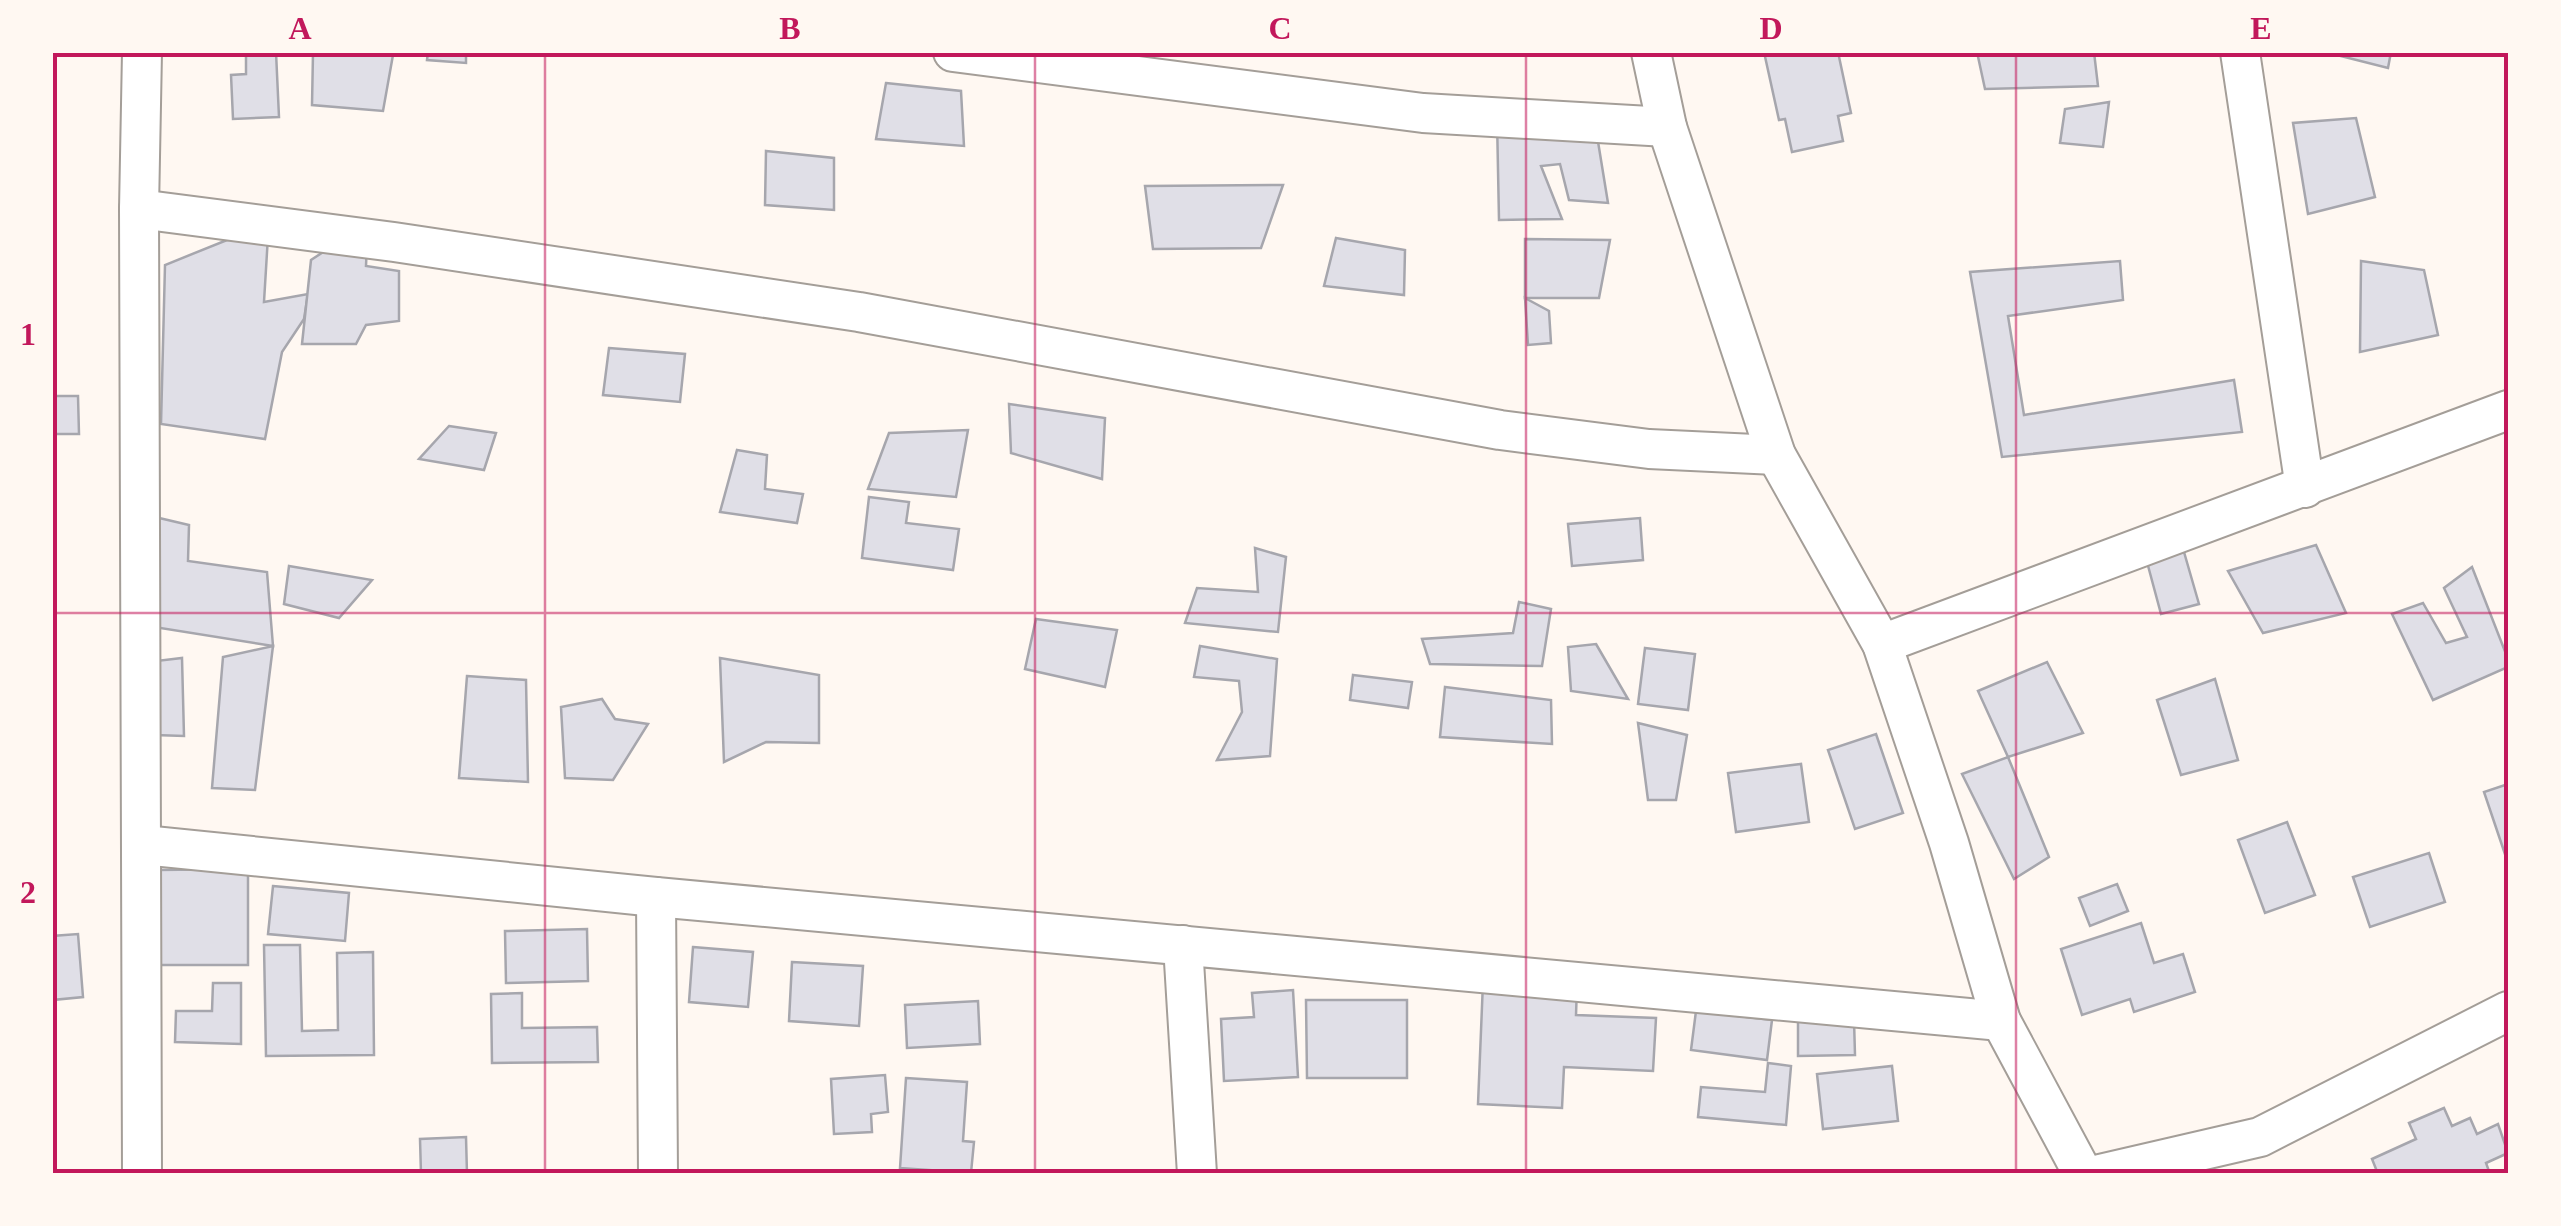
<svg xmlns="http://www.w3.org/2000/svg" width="2561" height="1226" viewBox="0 0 2561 1226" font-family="'Times New Roman',serif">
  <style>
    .building { fill: #e0dfe7; stroke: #a6a6ad; stroke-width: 2.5 }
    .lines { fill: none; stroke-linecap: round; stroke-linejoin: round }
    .minor-casing { stroke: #a49e98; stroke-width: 42 }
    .minor { stroke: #fff; stroke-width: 38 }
    .grid { fill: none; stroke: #c2185b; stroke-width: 2.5; stroke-opacity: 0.55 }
    .neatline { fill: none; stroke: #c2185b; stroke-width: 4 }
    .grid-label { font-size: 32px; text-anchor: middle; font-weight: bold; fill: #c2185b }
  </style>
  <rect width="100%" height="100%" fill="#fff8f2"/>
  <!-- building -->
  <g class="building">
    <polygon points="246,52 276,52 279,117 233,119 231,75 246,74"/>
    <polygon points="428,52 466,52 466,63 427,60"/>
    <polygon points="1764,52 1838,52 1851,113 1838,116 1843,141 1792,152 1785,119 1779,120"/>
    <polygon points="1977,52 2094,52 2098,86 1985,89"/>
    <polygon points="2325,52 2391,52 2388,68"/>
    <polygon points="313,53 393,55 383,111 312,105"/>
    <polygon points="886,83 961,91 964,146 876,139"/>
    <polygon points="2109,102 2103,147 2060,143 2065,109"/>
    <polygon points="1594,117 1608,203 1569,200 1560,164 1541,166 1562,219 1499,220 1497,119"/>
    <polygon points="2356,118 2375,197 2308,214 2293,123"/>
    <polygon points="766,151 834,158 834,210 765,205"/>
    <polygon points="1283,185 1261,248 1153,249 1145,186"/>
    <polygon points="268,236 264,302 308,294 304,319 282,352 265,439 161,424 165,265 227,240"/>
    <polygon points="1336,238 1405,250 1404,295 1324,286"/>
    <polygon points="1525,239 1610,240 1599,298 1525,298"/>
    <polygon points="337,243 367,243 366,266 399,271 399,321 366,325 356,344 302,344 311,260"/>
    <polygon points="2120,261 2123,300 2008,316 2024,415 2234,380 2242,432 2002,457 1970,272"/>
    <polygon points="2361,261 2424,270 2438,335 2360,352"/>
    <polygon points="1525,298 1549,311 1551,343 1528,345"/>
    <polygon points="609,348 685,354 680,402 603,395"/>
    <polygon points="52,396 78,396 79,434 52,434"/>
    <polygon points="1009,404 1105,418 1102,479 1011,453"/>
    <polygon points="449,426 496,433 484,470 419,459"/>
    <polygon points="968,430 956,497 868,489 889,433"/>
    <polygon points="737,450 767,455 765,489 803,494 797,523 720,512"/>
    <polygon points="869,497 909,502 906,523 959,529 953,570 862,558"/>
    <polygon points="155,517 189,525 188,561 267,572 273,646 154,627"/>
    <polygon points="1640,518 1643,560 1572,566 1568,524"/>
    <polygon points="2316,545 2346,613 2263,633 2228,571"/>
    <polygon points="1255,548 1286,557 1278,632 1185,623 1197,588 1258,592"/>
    <polygon points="2184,552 2199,604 2161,614 2147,562"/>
    <polygon points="289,566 372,580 339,618 284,604"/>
    <polygon points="2472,567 2508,659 2508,667 2433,700 2392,614 2423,603 2446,643 2467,637 2444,588"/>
    <polygon points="1519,602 1551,609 1542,666 1430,664 1422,639 1513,633"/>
    <polygon points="1036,619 1117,630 1105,687 1025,669"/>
    <polygon points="1596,644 1628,699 1571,691 1568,647"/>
    <polygon points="273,646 255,790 212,788 223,657"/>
    <polygon points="1200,646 1277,659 1270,756 1217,760 1242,712 1239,681 1194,677"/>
    <polygon points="1645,648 1695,654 1688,710 1638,704"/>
    <polygon points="182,658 184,736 155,735 156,661"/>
    <polygon points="720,658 819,675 819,743 766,742 724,762"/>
    <polygon points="2047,662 2083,733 2008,757 1978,691"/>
    <polygon points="1353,675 1412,682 1408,708 1350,700"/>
    <polygon points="467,676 526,680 528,782 459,778"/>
    <polygon points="2215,679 2238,760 2181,775 2157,700"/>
    <polygon points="1445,687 1551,700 1552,744 1440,737"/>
    <polygon points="602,699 615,719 648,724 613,780 565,778 561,707"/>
    <polygon points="1638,723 1687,735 1676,800 1648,800"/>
    <polygon points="1876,734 1903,813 1855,829 1828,750"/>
    <polygon points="2008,757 2049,857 2014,879 1962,774"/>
    <polygon points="1801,764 1809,822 1736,832 1728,773"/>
    <polygon points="2508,784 2508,863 2484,792"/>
    <polygon points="2287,822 2315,895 2265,913 2238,840"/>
    <polygon points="2429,853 2445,902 2370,927 2353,877"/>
    <polygon points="248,869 248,965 156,965 156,870"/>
    <polygon points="2117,884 2128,911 2090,926 2079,898"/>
    <polygon points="273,886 349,893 345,941 268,934"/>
    <polygon points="2141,923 2154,963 2183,954 2195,992 2134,1012 2130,999 2082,1015 2061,949"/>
    <polygon points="587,929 588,981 506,983 505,931"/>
    <polygon points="78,934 83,997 52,1000 52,936"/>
    <polygon points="264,945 300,945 302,1031 338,1030 337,953 373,952 374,1055 266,1056"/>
    <polygon points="693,947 753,952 748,1007 689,1002"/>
    <polygon points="792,962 863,966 859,1026 789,1021"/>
    <polygon points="1483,982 1577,986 1576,1015 1656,1018 1653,1071 1564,1067 1562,1108 1478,1104"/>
    <polygon points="213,983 241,983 241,1044 175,1042 176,1011 212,1011"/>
    <polygon points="1293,990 1298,1077 1224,1081 1221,1019 1254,1017 1252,993"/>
    <polygon points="522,993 522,1028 597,1027 598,1062 492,1063 491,994"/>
    <polygon points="1306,1000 1407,1000 1407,1078 1307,1078"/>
    <polygon points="978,1001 980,1044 907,1048 905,1005"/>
    <polygon points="1696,1011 1772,1020 1767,1060 1691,1050"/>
    <polygon points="1854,1020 1855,1055 1798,1056 1798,1021"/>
    <polygon points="1768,1063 1791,1066 1786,1125 1698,1117 1701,1087 1765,1092"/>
    <polygon points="1892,1066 1898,1121 1823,1129 1817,1074"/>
    <polygon points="885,1075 888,1112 871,1114 872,1132 834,1134 831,1079"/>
    <polygon points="906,1078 967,1082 963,1141 974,1142 971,1173 900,1168"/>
    <polygon points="2444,1108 2452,1126 2470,1118 2477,1134 2498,1124 2508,1153 2486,1163 2490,1174 2378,1174 2372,1159 2416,1139 2409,1123"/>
    <polygon points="466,1137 467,1174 421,1174 420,1139"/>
  </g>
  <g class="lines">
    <defs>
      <g id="minor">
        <polyline points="142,52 139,209 142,1174"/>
        <polyline points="953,52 1423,113 1667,127"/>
        <polyline points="1651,52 1667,127 1776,455 1882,644 1949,843 2001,1021 2083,1174"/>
        <polyline points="2240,52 2305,488"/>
        <polyline points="139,209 394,242 859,312 1500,430 1649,449 1776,455"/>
        <polyline points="1882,644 2508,410"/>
        <polyline points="143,845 656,897 2001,1021"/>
        <polyline points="656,897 658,1174"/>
        <polyline points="1183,945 1197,1174"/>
        <polyline points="2100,1174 2260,1137 2508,1011"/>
      </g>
    </defs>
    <!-- minor casing -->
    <use href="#minor" class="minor-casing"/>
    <!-- minor -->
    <use href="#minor" class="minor"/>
  </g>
  <!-- grid -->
  <path class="grid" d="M545,52V1174M1035,52V1174M1526,52V1174M2016,52V1174M52,613H2508"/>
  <!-- border -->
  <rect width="2561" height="1226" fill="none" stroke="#fff8f2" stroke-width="110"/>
  <rect x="55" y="55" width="2451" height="1116" class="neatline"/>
  <g class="grid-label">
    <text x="300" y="39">A</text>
    <text x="790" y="39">B</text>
    <text x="1280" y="39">C</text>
    <text x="1771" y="39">D</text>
    <text x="2261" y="39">E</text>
    <text x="28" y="345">1</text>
    <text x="28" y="903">2</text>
  </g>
</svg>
